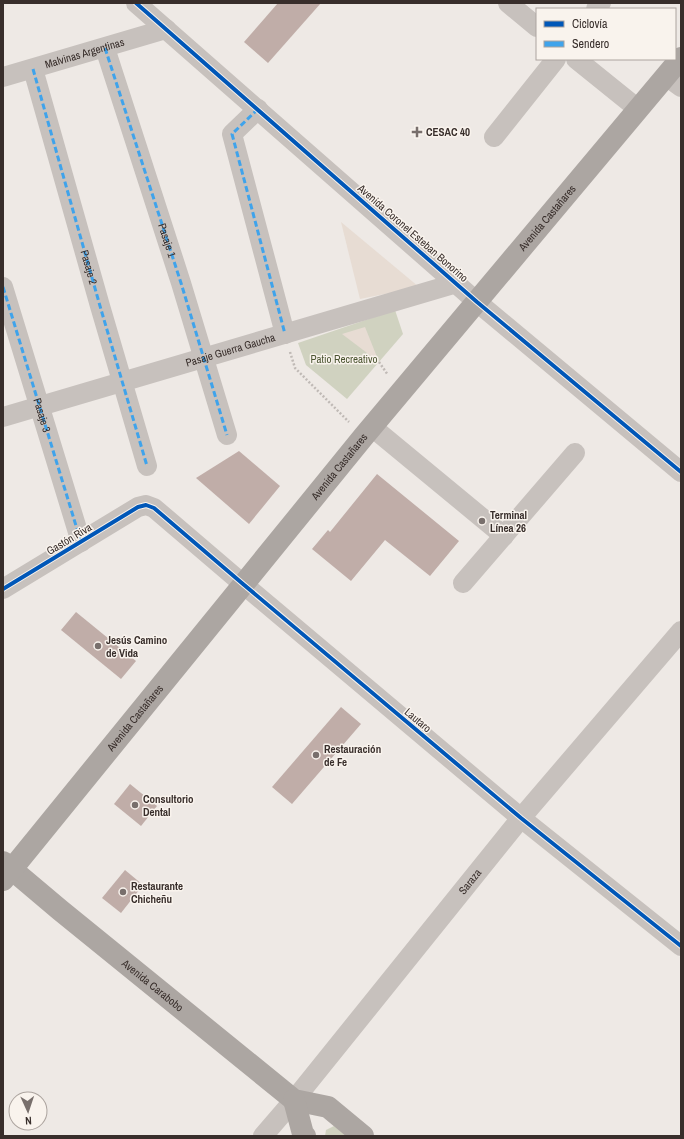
<svg xmlns="http://www.w3.org/2000/svg" width="684" height="1139" viewBox="0 0 684 1139" font-family="'Archivo Narrow',sans-serif">
  <style>
    .green { fill: #d0d2c0 }
    .plaza { fill: #e7dcd3 }
    .building { fill: #c0ada8 }
    .lines { fill: none; stroke-linecap: round; stroke-linejoin: round }
    .path { stroke: #c0bab6; stroke-width: 2.5; stroke-dasharray: 2 2; stroke-linecap: butt }
    .minor { stroke: #c7c1bd; stroke-width: 20 }
    .major { stroke: #aca6a2; stroke-width: 22 }
    .quiet { stroke: #3fa3eb; stroke-width: 3; stroke-dasharray: 6 3; stroke-linecap: butt }
    .cycleway-casing { stroke: #f9f3ed; stroke-width: 6 }
    .cycleway { stroke: #0057b8; stroke-width: 4 }
    .poi-dot { fill: #786f6c; stroke: #f9f3ed; stroke-width: 1.5 }
    .labels { text-anchor: middle; stroke-width: 3; stroke-linejoin: round; paint-order: stroke }
    .street-label { font-size: 11px; fill: #382e2b; stroke: #f9f3ed }
    .poi-label { font-size: 11px; font-weight: bold; fill: #382e2b; stroke: #f9f3ed; text-anchor: start }
    .park-label { font-size: 11px; fill: #4b5531; stroke: #f9f3ed }
  </style>
  <rect width="100%" height="100%" fill="#eee9e5"/>
  <!-- green -->
  <g class="green">
    <polygon points="395,310 403,334 347,399 306,365 298,343"/>
    <polygon points="334,1126 347,1136 325,1136 326,1130"/>
  </g>
  <!-- plaza -->
  <g class="plaza">
    <polygon points="341,222 419,287 360,299"/>
    <polygon points="365,327 379,362 342,334"/>
  </g>
  <!-- building -->
  <g class="building">
    <polygon points="278,3 321,3 268,63 244,42"/>
    <polygon points="239,451 280,486 249,524 196,478"/>
    <polygon points="377,474 459,541 430,576 385,540 351,581 312,549 328,530 330,532"/>
    <polygon points="76,612 136,661 121,679 61,630"/>
    <polygon points="341,707 361,724 292,804 272,787"/>
    <polygon points="130,784 157,806 141,826 114,804"/>
    <polygon points="125,870 143,885 121,913 102,898"/>
  </g>
  <g class="lines">
    <!-- path -->
    <g class="path">
      <polyline points="290,352 295,368 349,422"/>
      <polyline points="379,362 388,375"/>
    </g>
    <!-- minor -->
    <g class="minor">
      <polyline points="136,3 477,302 681,472"/>
      <polyline points="508,3 537,27"/>
      <polyline points="596,9 601,3"/>
      <path id="s1" d="M105,48L181,283L227,435"/>
      <polyline points="576,59 638,109"/>
      <polyline points="33,69 100,306 147,466"/>
      <polyline points="666,76 681,87"/>
      <path id="s2" d="M3,77L166,29"/>
      <polyline points="258,109 232,134 285,334"/>
      <polyline points="494,137 556,59"/>
      <polyline points="3,287 81,542"/>
      <path id="s3" d="M3,417L457,283"/>
      <polyline points="372,427 504,536"/>
      <polyline points="463,583 575,453"/>
      <polyline points="3,589 138,507 146,505 154,508 243,584 521,818 681,946"/>
      <path id="s4" d="M263,1136L294,1100L521,818L681,631"/>
    </g>
    <!-- major -->
    <g class="major">
      <path id="s5" d="M3,862L60,910L294,1100L328,1107L363,1136"/>
      <path id="s6" d="M3,880L364,436L681,58"/>
      <polyline points="294,1100 303,1134 305,1136"/>
    </g>
    <!-- quiet -->
    <g class="quiet">
      <polyline points="105,48 181,283 227,435"/>
      <path id="s7" d="M33,69L100,306L147,466"/>
      <polyline points="258,109 232,134 285,334"/>
      <path id="s8" d="M3,287L81,542"/>
    </g>
    <defs>
      <g id="cycleway">
        <polyline points="136,3 477,302 681,472"/>
        <polyline points="3,589 138,507 146,505 154,508 243,584 521,818 681,946"/>
      </g>
    </defs>
    <!-- cycleway casing -->
    <use href="#cycleway" class="cycleway-casing"/>
    <!-- cycleway -->
    <use href="#cycleway" class="cycleway"/>
  </g>
  <!-- markers -->
  <g class="poi-dot">
    <path d="M415 126h4v4h4v4h-4v4h-4v-4h-4v-4h4z"/>
    <circle cx="482" cy="521" r="4"/>
    <circle cx="98" cy="646" r="4"/>
    <circle cx="316" cy="755" r="4"/>
    <circle cx="135" cy="805" r="4"/>
    <circle cx="123" cy="892" r="4"/>
  </g>
  <g class="labels">
    <!-- street labels -->
    <g class="street-label">
      <text dy="4" stroke="none"><textPath href="#s2" startOffset="85">Malvinas Argentinas</textPath></text>
      <text dy="4" stroke="none"><textPath href="#s6" startOffset="857">Avenida Castañares</textPath></text>
      <text transform="translate(413 233) rotate(41)" y="4">Avenida Coronel Esteban Bonorino</text>
      <text dy="4" stroke="none"><textPath href="#s1" startOffset="202">Pasaje 1</textPath></text>
      <text dy="4" stroke="none"><textPath href="#s7" startOffset="206">Pasaje 2</textPath></text>
      <text dy="4" stroke="none"><textPath href="#s3" startOffset="237">Pasaje Guerra Gaucha</textPath></text>
      <text dy="4" stroke="none"><textPath href="#s8" startOffset="134">Pasaje 3</textPath></text>
      <text dy="4" stroke="none"><textPath href="#s6" startOffset="533">Avenida Castañares</textPath></text>
      <text transform="translate(69 539) rotate(-31)" y="4">Gastón Riva</text>
      <text dy="4" stroke="none"><textPath href="#s6" startOffset="209">Avenida Castañares</textPath></text>
      <text transform="translate(418 720) rotate(40)" y="4">Lautaro</text>
      <text dy="4" stroke="none"><textPath href="#s4" startOffset="328">Saraza</textPath></text>
      <text dy="4" stroke="none"><textPath href="#s5" startOffset="194">Avenida Carabobo</textPath></text>
    </g>
    <!-- poi labels -->
    <g class="poi-label">
      <text x="426" y="136">CESAC 40</text>
      <text x="490" y="519">Terminal<tspan x="490" dy="13">Línea 26</tspan></text>
      <text x="106" y="644">Jesús Camino<tspan x="106" dy="13">de Vida</tspan></text>
      <text x="324" y="753">Restauración<tspan x="324" dy="13">de Fe</tspan></text>
      <text x="143" y="803">Consultorio<tspan x="143" dy="13">Dental</tspan></text>
      <text x="131" y="890">Restaurante<tspan x="131" dy="13">Chicheñu</tspan></text>
    </g>
    <!-- park labels -->
    <g class="park-label">
      <text x="344" y="363">Patio Recreativo</text>
    </g>
  </g>
  <!-- border -->
  <rect width="684" height="1139" fill="none" stroke="#382e2b" stroke-width="8"/>
  <!-- legend -->
  <rect x="536" y="8" width="140" height="52" fill="#f9f3ed" stroke="#aca49f"/>
  <rect x="544" y="21" width="20" height="6" fill="#0057b8" stroke="#aca49f"/>
  <text x="572" y="28" font-size="12" fill="#382e2b">Ciclovía</text>
  <rect x="544" y="41" width="20" height="6" fill="#3fa3eb" stroke="#aca49f"/>
  <text x="572" y="48" font-size="12" fill="#382e2b">Sendero</text>
  <!-- north arrow -->
  <g transform="translate(28 1111) rotate(177)"><circle r="19" fill="#f9f3ed" stroke="#aca49f"/>
  <path d="M0-3L7 15L0 10L-7 15Z" fill="#786f6c"/>
  <text y="-6" font-size="11" font-weight="bold" text-anchor="middle" fill="#382e2b">N</text>
  </g>
</svg>
